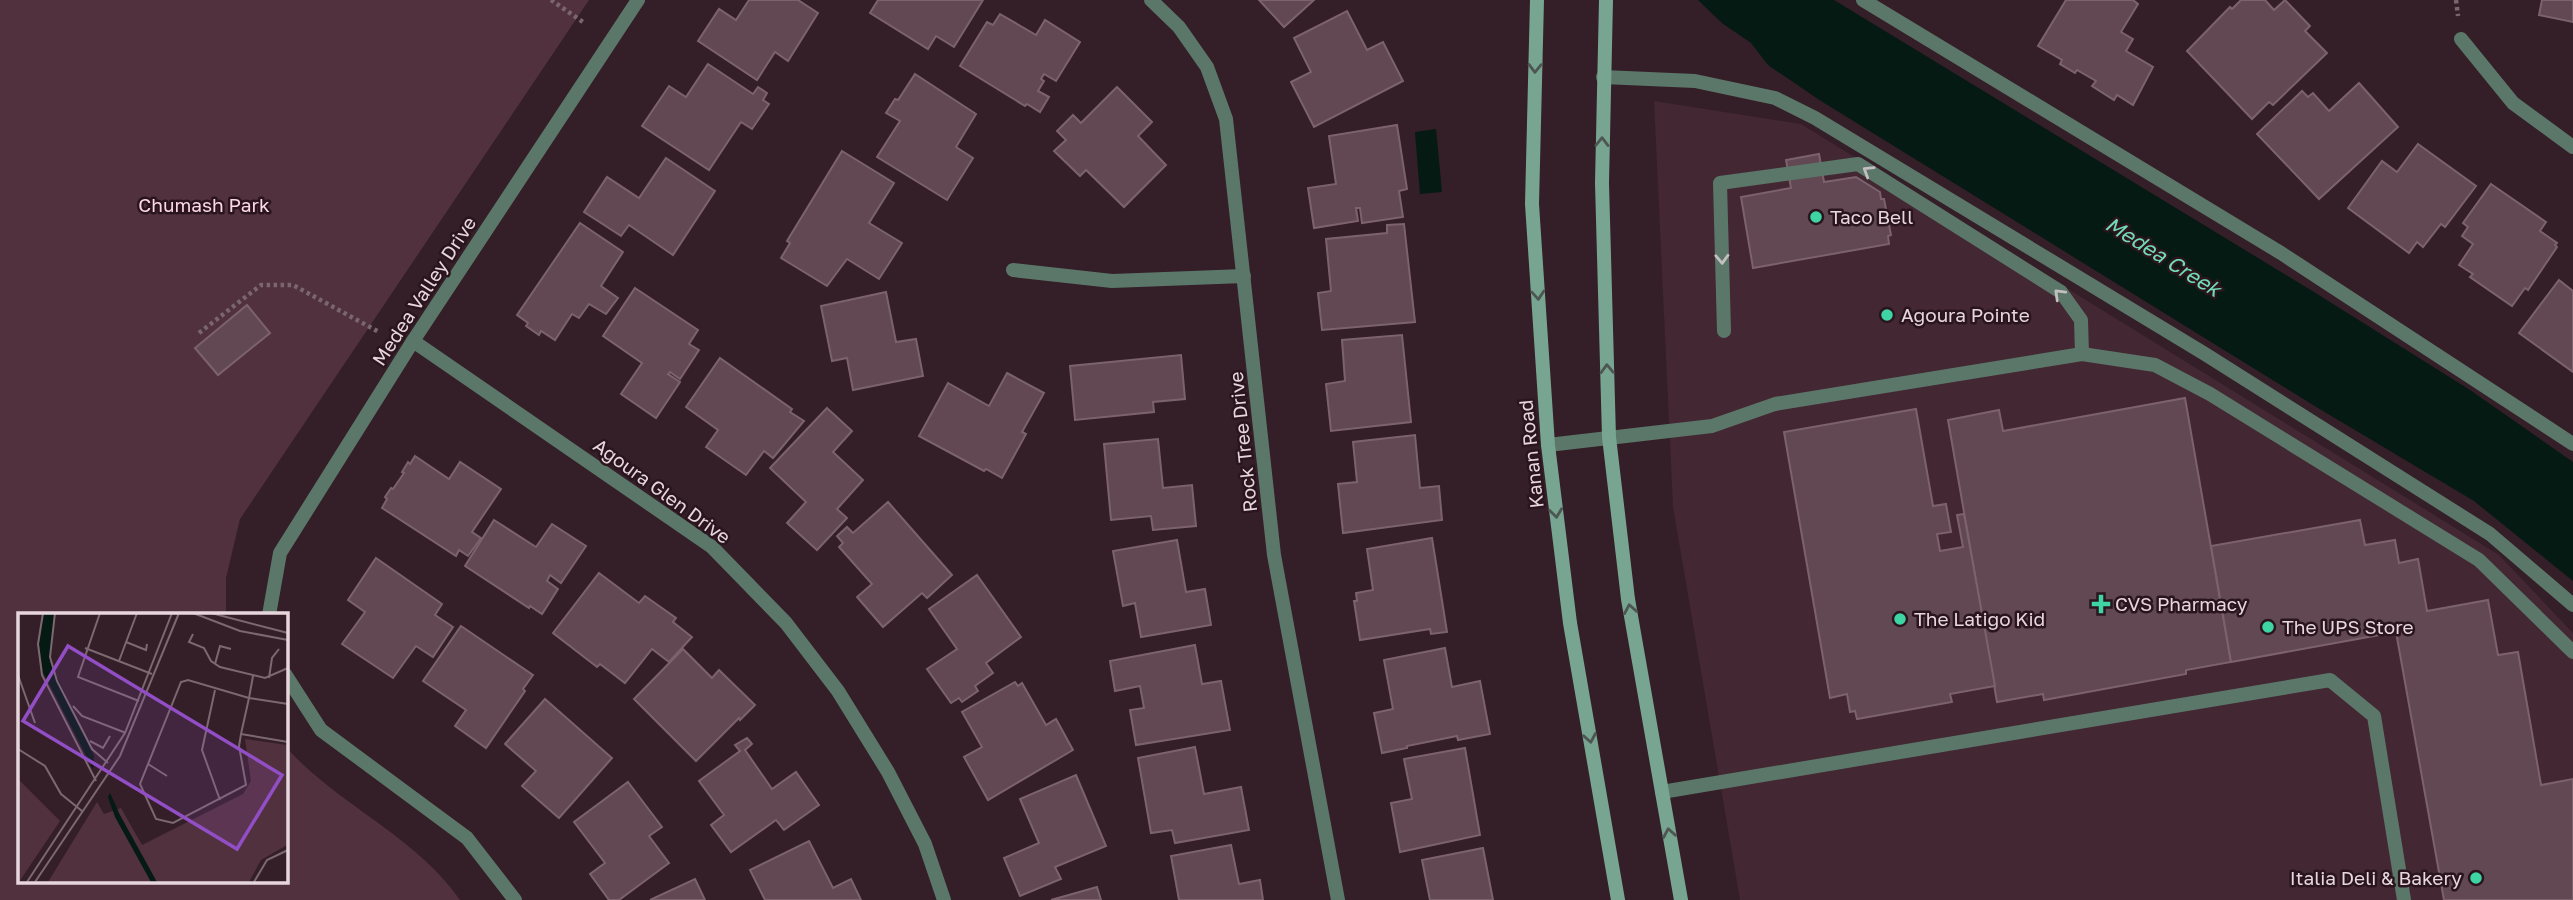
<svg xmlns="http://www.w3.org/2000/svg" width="2573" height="900" viewBox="0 0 2573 900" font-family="'Golos Text',sans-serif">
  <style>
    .built { fill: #432732 }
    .green { fill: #52313f }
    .water { fill: #041a12 }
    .building { fill: #614852; stroke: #7c626c; stroke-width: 2 }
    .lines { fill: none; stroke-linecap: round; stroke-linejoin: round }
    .path { stroke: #79666e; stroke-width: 4.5; stroke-dasharray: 3.5 3.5; stroke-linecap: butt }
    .lane { stroke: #5b776a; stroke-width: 14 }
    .street { stroke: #5b776a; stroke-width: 14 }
    .secondary { stroke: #77a591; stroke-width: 14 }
    .oneway { stroke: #4d5652 }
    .oneway2 { stroke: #c4bfc0 }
    .poi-dot { fill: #3ed4a3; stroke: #2a151e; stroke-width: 2.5 }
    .labels { text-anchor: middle; stroke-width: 5; stroke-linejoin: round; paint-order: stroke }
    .park-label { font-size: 19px; fill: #fcd7e5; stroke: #2a151e }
    .poi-label { font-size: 19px; fill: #e7d7dd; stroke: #2a151e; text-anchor: start }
    .street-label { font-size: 19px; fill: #e7d7dd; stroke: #2a151e }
    .water-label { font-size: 21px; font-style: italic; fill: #72dbb3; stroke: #2a151e }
    .inset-road { fill: none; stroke: #7c6870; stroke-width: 2 }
    .view { fill: #914ec5; fill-opacity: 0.15; stroke: #914ec5; stroke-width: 3.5 }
    .inset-edge { fill: none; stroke: #e7d7dd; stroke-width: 3.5 }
  </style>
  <rect width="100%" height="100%" fill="#341e27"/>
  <!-- built -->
  <polygon class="built" points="1654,101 1801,124 2499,555 2573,633 2573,900 1740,900 1673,507"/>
  <!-- green -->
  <path class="green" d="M0,0H589L240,519L226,578V615H19V881H285V746C337,805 415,835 460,900H0Z"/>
  <!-- water -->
  <g class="water">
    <polygon points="1698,0 1834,0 2314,292 2470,390 2573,462 2573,581 2474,501 2318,408 1821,101 1768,65 1751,43 1722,23"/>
    <polygon points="1436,129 1442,192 1420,194 1415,132"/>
  </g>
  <!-- building -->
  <g class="building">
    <polygon points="749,0 798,0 818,13 788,61 775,52 757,80 698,41 719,9 736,20"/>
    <polygon points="878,0 983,0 954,47 936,36 928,49 870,13"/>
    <polygon points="1259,0 1314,0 1284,27"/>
    <polygon points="2066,0 2133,0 2138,4 2121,32 2133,39 2126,51 2153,67 2133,105 2117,95 2114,100 2092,86 2096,81 2077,70 2075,73 2060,64 2062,60 2038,46"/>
    <polygon points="2241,0 2265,0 2274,10 2285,0 2310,26 2305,31 2327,53 2273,105 2269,102 2252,119 2187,51 2230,7 2232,9"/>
    <polygon points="2542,0 2573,0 2573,22 2539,15"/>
    <polygon points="1347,11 1367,50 1383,42 1403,81 1314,127 1291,82 1311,72 1294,38"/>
    <polygon points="1000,14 1036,35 1045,20 1080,42 1056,81 1044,74 1041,79 1044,81 1038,91 1049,97 1040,112 1027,104 1025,106 960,66 987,22 993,25"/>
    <polygon points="708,64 753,94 758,87 767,93 763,100 769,104 752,129 741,122 709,170 642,126 669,86 686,97"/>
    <polygon points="915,74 976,114 956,147 973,158 947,200 877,157 900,121 886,113 895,99 898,100"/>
    <polygon points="2359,83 2398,127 2319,199 2257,134 2302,91 2308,97 2313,93 2329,111"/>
    <polygon points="1117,87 1152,122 1138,136 1166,165 1124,207 1086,170 1080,176 1054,151 1066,140 1057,131 1073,115 1081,123"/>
    <polygon points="1397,125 1407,189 1399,191 1403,217 1362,223 1360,208 1356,208 1358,221 1314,228 1308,188 1336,184 1329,136"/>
    <polygon points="2418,144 2476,186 2445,227 2441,224 2423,247 2417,242 2409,253 2348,208 2382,161 2397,172"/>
    <polygon points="842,151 894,183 869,223 902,243 879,279 847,259 827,286 781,258 790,243 787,241"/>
    <polygon points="1819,154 1824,182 1856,177 1880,192 1881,199 1884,199 1891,235 1888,236 1889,244 1753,268 1741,197 1791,188 1786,160"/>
    <polygon points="666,158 715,191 673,255 629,225 621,236 584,212 607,177 639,198"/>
    <polygon points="2491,184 2546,222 2540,231 2557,243 2555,245 2557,247 2528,290 2525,288 2512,306 2470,277 2473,274 2459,265 2473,244 2462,236 2468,227 2463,223"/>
    <polygon points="580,223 623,252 601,286 618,298 606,314 589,304 579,318 572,314 555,340 541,331 539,335 526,326 528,323 517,315"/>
    <polygon points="1404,224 1415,322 1322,330 1318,293 1331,291 1326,239 1387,233 1387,225"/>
    <polygon points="2559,280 2573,291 2573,372 2519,333"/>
    <polygon points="635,288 698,330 689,344 699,350 680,379 670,372 668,374 680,382 656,418 621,394 642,363 603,336"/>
    <polygon points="886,292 896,342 916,339 923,376 853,390 847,358 832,361 821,306"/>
    <polygon points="247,305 270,333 218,375 195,348"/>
    <polygon points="1402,335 1411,422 1331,431 1326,384 1345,381 1342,340"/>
    <polygon points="1181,355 1185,399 1153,402 1154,412 1075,420 1070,366"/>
    <polygon points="720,358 792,409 790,412 804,421 773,458 764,451 746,475 706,447 718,430 686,407"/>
    <polygon points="1007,373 1044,393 1022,432 1026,434 1002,478 986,469 984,471 919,436 948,383 989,406"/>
    <polygon points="2185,398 2231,662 2186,670 2186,674 2044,700 2043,694 1997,702 1948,420 1999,410 2003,431"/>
    <polygon points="827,408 852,431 833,452 863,480 837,509 847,518 817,550 787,523 806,502 770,468"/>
    <polygon points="1916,409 1933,506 1946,504 1951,532 1937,534 1940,551 1963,547 1957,515 1964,514 1995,686 1950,694 1952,702 1857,719 1855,711 1850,712 1847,694 1830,698 1784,432"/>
    <polygon points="1415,435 1420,488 1439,486 1442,520 1343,533 1338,484 1357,482 1353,442"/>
    <polygon points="1158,439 1163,488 1192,485 1196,526 1153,530 1151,516 1111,520 1104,444"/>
    <polygon points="415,456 449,479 460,462 501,489 472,532 481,538 468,556 459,550 456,556 382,508 387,499 385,497 391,488 393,489 404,473 402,472 408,462 410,464"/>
    <polygon points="888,502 952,575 927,598 922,593 883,627 857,597 872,584 839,547 843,543 837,536 847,527 853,533"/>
    <polygon points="494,520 536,547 552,524 586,546 561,583 550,575 547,581 558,589 542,614 530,606 529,608 465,566"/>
    <polygon points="2360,520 2365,545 2395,540 2399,563 2418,559 2427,611 2488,600 2498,655 2518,652 2541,785 2573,779 2573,900 2444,900 2396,632 2231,662 2211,546"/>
    <polygon points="1432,538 1447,632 1431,634 1430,629 1360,640 1354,601 1357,601 1356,593 1373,590 1367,549"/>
    <polygon points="1177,540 1186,592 1205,589 1211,625 1141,637 1135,603 1123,606 1113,551"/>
    <polygon points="376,558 442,604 435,615 453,627 433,657 416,646 393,678 342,644 365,612 348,600"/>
    <polygon points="599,573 639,603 645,596 676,618 673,622 692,637 669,662 652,649 625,683 600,664 597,667 553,633"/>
    <polygon points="977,575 1021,637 986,663 993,673 975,686 978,691 962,702 959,698 951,703 927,669 957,649 929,609"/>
    <polygon points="461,626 533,675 523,689 525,691 486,748 455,726 466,710 423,681"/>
    <polygon points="1195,645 1202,684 1221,681 1230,730 1136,745 1130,710 1144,708 1140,686 1115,691 1110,661"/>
    <polygon points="1445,648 1452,687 1480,681 1490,734 1458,740 1457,736 1407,746 1407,748 1382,753 1374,713 1393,709 1384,660"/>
    <polygon points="683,649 712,678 719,670 755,705 740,720 739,718 696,761 634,699"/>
    <polygon points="1015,682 1018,686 1022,683 1046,725 1056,719 1073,750 988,800 964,757 982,747 962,712"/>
    <polygon points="545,699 612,758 559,818 522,786 536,771 505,744"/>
    <polygon points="747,738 752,744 745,750 772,789 796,772 819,805 784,830 776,820 731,852 711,825 724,815 699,781 740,751 735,745"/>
    <polygon points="1195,747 1204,794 1241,787 1249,830 1175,843 1172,830 1151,833 1138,758"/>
    <polygon points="1465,748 1480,835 1400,852 1391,803 1412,799 1404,759"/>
    <polygon points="1076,775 1106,846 1055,867 1061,879 1020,896 1004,858 1039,843 1020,799"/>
    <polygon points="628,782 662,827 649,836 669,863 619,900 609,900 590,874 605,863 574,822"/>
    <polygon points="809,841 833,888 851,879 861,900 765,900 750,870"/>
    <polygon points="1231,845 1239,884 1260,880 1263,900 1179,900 1171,856"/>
    <polygon points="1483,848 1493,900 1430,900 1422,860"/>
    <polygon points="695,879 705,900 650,900"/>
    <polygon points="1097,887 1101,900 1051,900"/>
  </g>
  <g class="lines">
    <!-- path -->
    <g class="path">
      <polyline points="551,0 583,22"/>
      <polyline points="2456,0 2458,16"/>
      <polyline points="199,333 261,285 293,285 379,332"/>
    </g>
    <!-- lane -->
    <g class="lane">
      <polyline points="1863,0 2281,253 2573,444"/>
      <polyline points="1603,77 1695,81 1775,98 1815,118 2205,354 2490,534 2573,605"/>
      <polyline points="1724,331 1720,183 1858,164 2061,292 2081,320 2082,354"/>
      <polyline points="1548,445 1712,426 1775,404 2082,354 2155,365 2210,394 2479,560 2573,652"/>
      <polyline points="1662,792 2330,680 2374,716 2404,900"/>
    </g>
    <!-- street -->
    <g class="street">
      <polyline points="1151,0 1179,27 1207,67 1226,119 1274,555 1338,900"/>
      <polyline points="2461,39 2513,103 2573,147"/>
      <polyline points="1013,270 1112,281 1244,276"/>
      <polyline points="413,341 712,547 786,623 838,691 888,772 925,844 944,900"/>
      <polyline points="269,615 280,553 413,341 638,0"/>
      <polyline points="285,674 321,730 467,838 515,900"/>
    </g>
    <!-- secondary -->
    <g class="secondary">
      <polyline points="1537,0 1532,204 1548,445 1570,623 1618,900"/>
      <polyline points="1606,0 1602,183 1609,437 1628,599 1681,900"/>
    </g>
  </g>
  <!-- one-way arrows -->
  <defs><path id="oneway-chevron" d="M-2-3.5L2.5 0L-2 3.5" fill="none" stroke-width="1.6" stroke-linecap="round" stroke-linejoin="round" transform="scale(1.75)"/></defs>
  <g class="oneway">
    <use href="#oneway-chevron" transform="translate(1535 68) rotate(91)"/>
    <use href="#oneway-chevron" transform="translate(1602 142) rotate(-89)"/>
    <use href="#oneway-chevron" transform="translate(1538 295) rotate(86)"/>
    <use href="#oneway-chevron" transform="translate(1607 369) rotate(-92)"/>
    <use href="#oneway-chevron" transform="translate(1556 513) rotate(83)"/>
    <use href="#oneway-chevron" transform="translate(1630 609) rotate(-100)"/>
    <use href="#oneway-chevron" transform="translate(1590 738) rotate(80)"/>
    <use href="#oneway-chevron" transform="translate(1669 833) rotate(-100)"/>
  </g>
  <g class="oneway2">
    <use href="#oneway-chevron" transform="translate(1868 171) rotate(-148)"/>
    <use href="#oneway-chevron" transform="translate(1722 259) rotate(88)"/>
    <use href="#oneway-chevron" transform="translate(2059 294) rotate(-136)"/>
  </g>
  <!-- markers -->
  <g class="poi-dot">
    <circle cx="1816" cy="217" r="7"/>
    <circle cx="1887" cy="315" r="7"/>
    <path d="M2097.5 593.5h7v7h7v7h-7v7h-7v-7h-7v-7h7z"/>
    <circle cx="1900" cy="619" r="7"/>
    <circle cx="2268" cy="627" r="7"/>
    <circle cx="2476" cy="878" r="7"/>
  </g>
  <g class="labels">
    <!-- park labels -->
    <g class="park-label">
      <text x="204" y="212">Chumash Park</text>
    </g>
    <!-- poi labels -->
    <g class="poi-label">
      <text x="1830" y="224">Taco Bell</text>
      <text x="1901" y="322">Agoura Pointe</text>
      <text x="2115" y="611">CVS Pharmacy</text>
      <text x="1914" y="626">The Latigo Kid</text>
      <text x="2282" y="634">The UPS Store</text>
      <text x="2462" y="885" text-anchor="end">Italia Deli &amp; Bakery</text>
    </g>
    <!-- street labels -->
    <g class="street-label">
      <text transform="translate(424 291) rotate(-57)" y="7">Medea Valley Drive</text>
      <text transform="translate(1243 442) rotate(-96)" y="7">Rock Tree Drive</text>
      <text transform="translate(1531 454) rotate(-96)" y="7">Kanan Road</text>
      <text transform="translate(662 491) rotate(36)" y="7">Agoura Glen Drive</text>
    </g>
    <!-- water labels -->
    <g class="water-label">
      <text transform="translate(2163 257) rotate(32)" y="7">Medea Creek</text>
    </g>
  </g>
  <!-- overview -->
  <g transform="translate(18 613)">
    <rect width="270" height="270" fill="#341e27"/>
    <path d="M227,126L269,132V232L243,247L231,269H30L79,189L86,201L103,195L124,232L225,181L233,168ZM0,166L42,208L1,269H0Z" fill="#52313f"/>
    <path d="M26,0H36L32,49L76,143L75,156L25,59L21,31ZM92,180L102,202L139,269H133L97,204L90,184Z" fill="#041a12"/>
    <path class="inset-road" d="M25,0L20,31L24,62L78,168M37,0L32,44L39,68L74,136L90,150M82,0L60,64L121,88M175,0L222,18L270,27M193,0L270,20M175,21L171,29L186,35L193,48L202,54L247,65L270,55M108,29L128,37L129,31M67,35L134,61M101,48L119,0M197,51L202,33L213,36M0,62L17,110M235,63L231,85L223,121L221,133L228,172L155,210L138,206L122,171L163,69L170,67L231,85L270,91M251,65L254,45L261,36M197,77L184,137L202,187M55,93L64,103L108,120M223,121L270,129M72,128L85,135L92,123M0,136L27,153L43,181L64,198M130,151L149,163M9,269L107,120L154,0M17,269L102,143L161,0M236,269L249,247L270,237"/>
    <path class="view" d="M50,33L264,162L219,236L5,108Z"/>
    <rect width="270" height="270" class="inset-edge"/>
  </g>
</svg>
